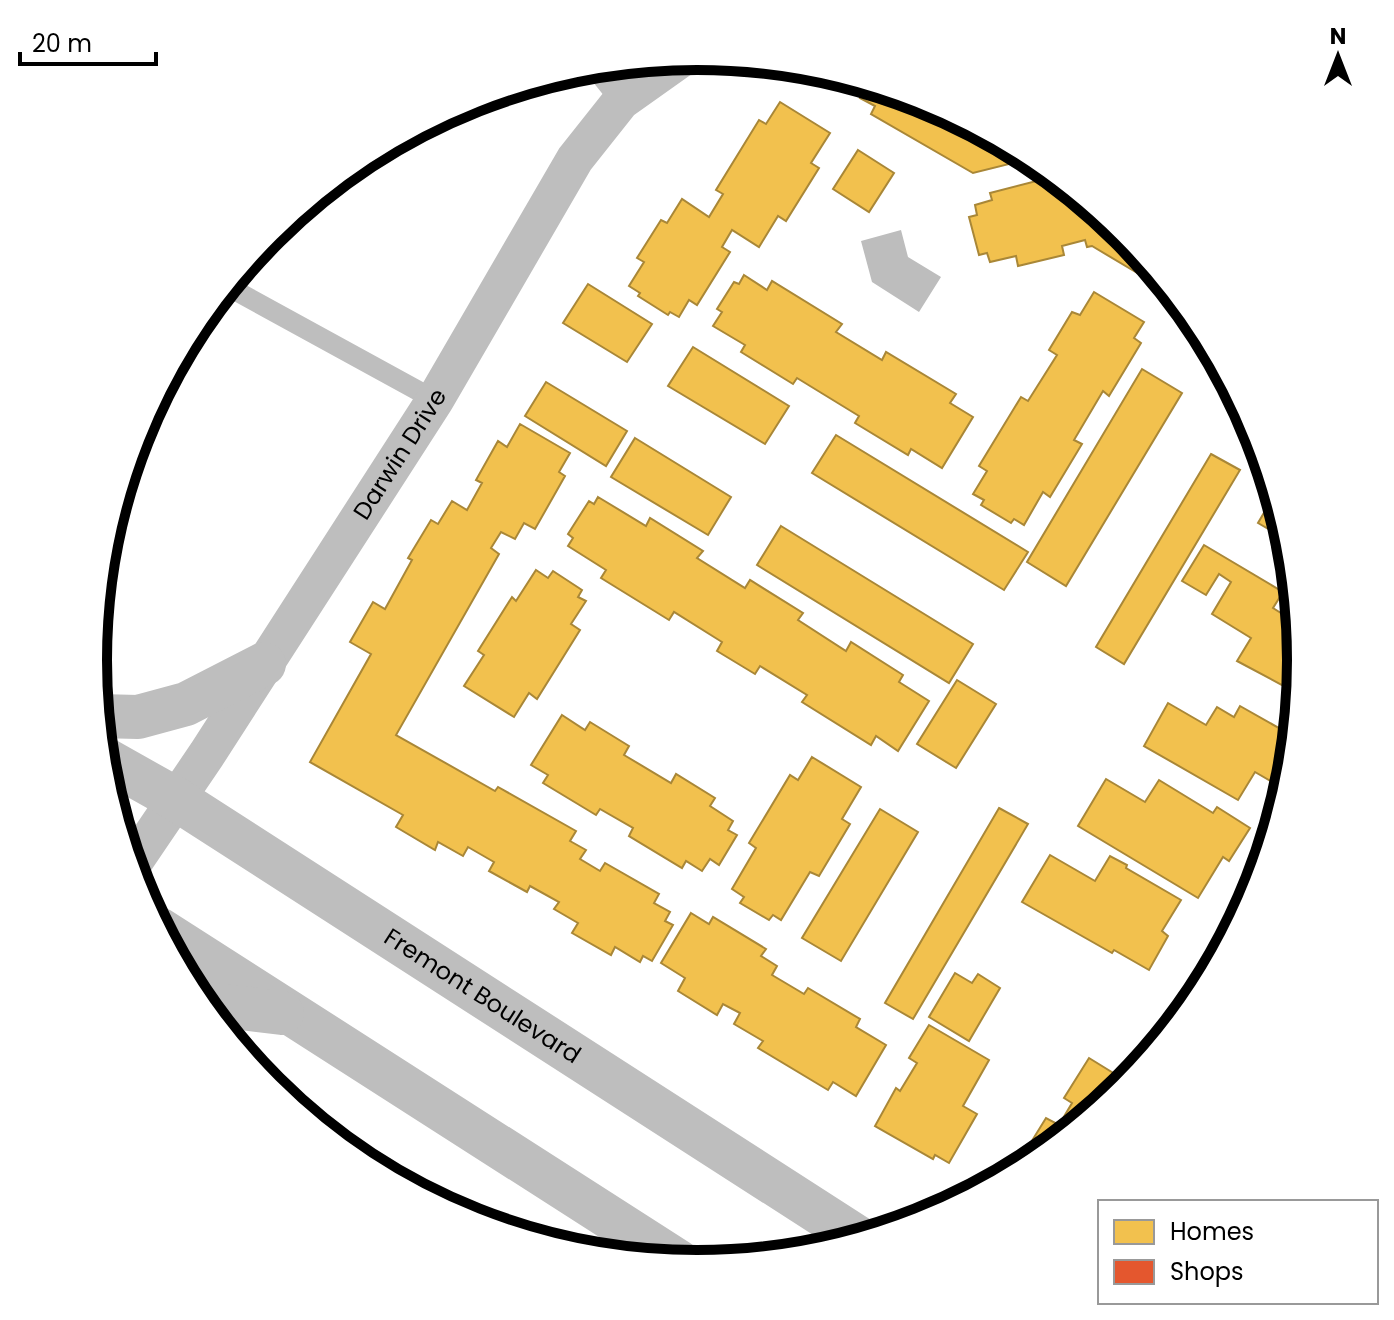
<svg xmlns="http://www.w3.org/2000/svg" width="1394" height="1320" viewBox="0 0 1394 1320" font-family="Poppins,sans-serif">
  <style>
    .water { fill: #bdbdbd }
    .homes { fill: #f2c14e; stroke: #a98737; stroke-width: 2 }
    .shops { fill: #e4572e; stroke: #a03d20; stroke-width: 2 }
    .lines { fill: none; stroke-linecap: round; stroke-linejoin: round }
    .service { stroke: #bebebe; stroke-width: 20 }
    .minor { stroke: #bebebe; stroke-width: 38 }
    .primary { stroke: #bebebe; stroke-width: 44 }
    .labels { text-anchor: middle; stroke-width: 8; stroke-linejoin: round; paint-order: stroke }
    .street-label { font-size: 24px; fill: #000; stroke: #fff }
    .rim { fill: none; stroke: #000; stroke-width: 10 }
  </style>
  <rect width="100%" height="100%" fill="#fff"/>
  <!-- water -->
  <polygon class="water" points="901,230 908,257 941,277 919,312 872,282 861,241"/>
  <!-- homes -->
  <g class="homes">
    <polygon points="868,84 929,102 1033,158 973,173 871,114 875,106 860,98"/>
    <polygon points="780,102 830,133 811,163 819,168 786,221 778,216 759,247 732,230 722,247 730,252 697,305 689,300 679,317 670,312 668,315 638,296 640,293 629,286 644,262 637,258 661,220 667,223 682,199 709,217 723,194 716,190 759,120 766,124"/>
    <polygon points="858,150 894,173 869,212 833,189"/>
    <polygon points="1052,177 1054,186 1064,183 1124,233 1159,276 1144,267 1139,274 1092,246 1087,247 1085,240 1062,246 1064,255 1018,266 1016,256 990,262 987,253 979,255 969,217 977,215 975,205 992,200 990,193"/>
    <polygon points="744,275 767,290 772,281 842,324 836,332 882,360 886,352 956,394 950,403 973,417 942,468 911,449 908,455 855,423 859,416 797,378 793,384 741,352 745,345 713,326 722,312 717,309 734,282 739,284"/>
    <polygon points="588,284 652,324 627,362 563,323"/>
    <polygon points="1094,292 1144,322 1134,338 1141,343 1109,396 1103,391 1074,440 1082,444 1050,497 1043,492 1024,525 1014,519 1011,523 981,505 984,500 973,494 987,471 979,466 1021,397 1028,401 1057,355 1049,350 1072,312 1080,315"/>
    <polygon points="693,347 789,406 765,444 668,386"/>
    <polygon points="1142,369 1182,393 1066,586 1027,562"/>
    <polygon points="546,382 627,431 606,466 525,416"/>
    <polygon points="520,424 570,453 559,472 565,476 535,529 524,523 515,539 501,532 491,548 499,554 396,735 495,791 498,787 576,831 570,841 586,850 580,859 600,871 605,863 659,894 654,903 670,912 665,921 673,925 652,961 643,956 640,962 615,947 611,955 572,933 578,923 554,909 559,902 530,886 527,892 489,871 494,862 468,847 463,856 438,842 435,850 396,827 403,815 310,762 371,654 350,642 373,602 385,609 412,560 408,558 431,520 438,524 452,501 467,510 482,483 476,480 498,441 507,447"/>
    <polygon points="836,435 1028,552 1004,590 812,473"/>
    <polygon points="635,438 731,497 708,535 611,477"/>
    <polygon points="1211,454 1240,470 1124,664 1096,647"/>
    <polygon points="1275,494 1289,541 1258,523"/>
    <polygon points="598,497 646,526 650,518 703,551 697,558 745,588 750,580 803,613 798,620 846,651 851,642 903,675 899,682 929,701 898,751 876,736 871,745 802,702 807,695 760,666 755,674 717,651 722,642 674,612 669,620 601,578 606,570 568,546 573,538 568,534 589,501 594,504"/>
    <polygon points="781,526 973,644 949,683 757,565"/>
    <polygon points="1204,545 1283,592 1273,608 1292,620 1296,612 1301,660 1297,701 1291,698 1295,692 1237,661 1251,638 1212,614 1231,582 1219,574 1206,595 1182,581"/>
    <polygon points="536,570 548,578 553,571 582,590 578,597 586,601 571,624 580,630 537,699 529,693 514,717 464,686 484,655 478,651 512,597 516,601"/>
    <polygon points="957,680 996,704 956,768 917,744"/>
    <polygon points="1168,703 1206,725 1217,707 1234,717 1240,706 1293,736 1289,778 1284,789 1255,772 1238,800 1144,746"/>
    <polygon points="562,715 585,730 590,722 629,746 624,755 671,783 676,774 715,798 710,806 733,821 728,830 737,835 719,865 710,859 702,871 686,861 682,868 629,836 633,828 600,809 596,815 543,783 548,775 531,765"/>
    <polygon points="812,757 861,787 842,819 850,824 819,876 810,872 781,920 773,915 769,920 740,903 744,897 732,889 756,848 749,843 790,775 798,780"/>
    <polygon points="1106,779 1145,802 1159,780 1213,813 1217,807 1250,828 1229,861 1223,857 1198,898 1078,826"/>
    <polygon points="999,808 1028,824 913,1019 885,1003"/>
    <polygon points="880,809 918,832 841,961 802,938"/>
    <polygon points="1050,855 1095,881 1110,856 1127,865 1126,868 1181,900 1162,931 1168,936 1149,970 1114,950 1112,953 1022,902"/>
    <polygon points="691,913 709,924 713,917 766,949 761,956 777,966 772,975 804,994 808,988 860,1019 856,1027 886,1045 856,1096 833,1082 828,1090 758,1048 763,1041 734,1024 740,1013 723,1004 717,1015 678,991 685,978 661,963"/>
    <polygon points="955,973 972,983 978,974 1000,988 969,1041 929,1017"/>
    <polygon points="929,1025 989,1060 963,1106 977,1114 949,1163 935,1155 933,1159 875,1126 896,1088 900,1091 917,1063 909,1058"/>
    <polygon points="1089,1058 1123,1079 1120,1083 1125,1086 1032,1162 1012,1173 1046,1118 1059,1125 1072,1103 1064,1098"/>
  </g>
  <!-- shops -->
  <g class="shops">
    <polygon points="371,152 352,185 338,177 362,158"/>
    <polygon points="329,185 313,210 304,205"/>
  </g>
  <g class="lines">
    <!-- service -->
    <g class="service">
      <polyline points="593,66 621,101"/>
      <polyline points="227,286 435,400"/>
    </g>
    <!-- minor -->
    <path class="minor" id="s1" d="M131,866L207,754L435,400L575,159L621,101L683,57"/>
    <!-- primary -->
    <g class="primary">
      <polyline points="99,716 138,717 186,704 264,664"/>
      <path id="s2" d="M103,758L176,799L860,1239"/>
      <polyline points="159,929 679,1262"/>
      <polyline points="201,1003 282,1013"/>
    </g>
  </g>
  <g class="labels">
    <!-- street labels -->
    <g class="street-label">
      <text dy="8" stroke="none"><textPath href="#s1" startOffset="492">Darwin Drive</textPath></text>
      <text dy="8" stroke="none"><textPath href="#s2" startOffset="448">Fremont Boulevard</textPath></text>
    </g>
  </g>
  <!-- crop -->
  <path d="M0 0H1394V1320H0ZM107 660a590 590 0 1 1 1180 0a590 590 0 1 1-1180 0Z" fill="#fff" fill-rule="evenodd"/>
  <path class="rim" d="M107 660a590 590 0 1 1 1180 0a590 590 0 1 1-1180 0Z"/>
  <!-- legend -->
  <rect x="1098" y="1200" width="280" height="104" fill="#ffffff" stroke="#999999" stroke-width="2"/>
  <rect x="1114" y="1220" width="40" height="24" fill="#f2c14e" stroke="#999999" stroke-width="2"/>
  <text x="1170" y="1240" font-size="24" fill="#000000">Homes</text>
  <rect x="1114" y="1260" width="40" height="24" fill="#e4572e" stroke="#999999" stroke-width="2"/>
  <text x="1170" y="1280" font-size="24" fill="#000000">Shops</text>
  <!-- north arrow -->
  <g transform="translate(1338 56)" stroke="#ffffff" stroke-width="6" paint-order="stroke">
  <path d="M0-6L14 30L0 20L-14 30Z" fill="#000000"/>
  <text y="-12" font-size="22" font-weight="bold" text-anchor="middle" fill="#000000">N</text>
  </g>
  <!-- scale -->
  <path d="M20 52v12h136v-12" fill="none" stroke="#000000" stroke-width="4"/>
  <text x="32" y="52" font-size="24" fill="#000000" stroke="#ffffff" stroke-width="6" paint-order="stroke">20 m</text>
</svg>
